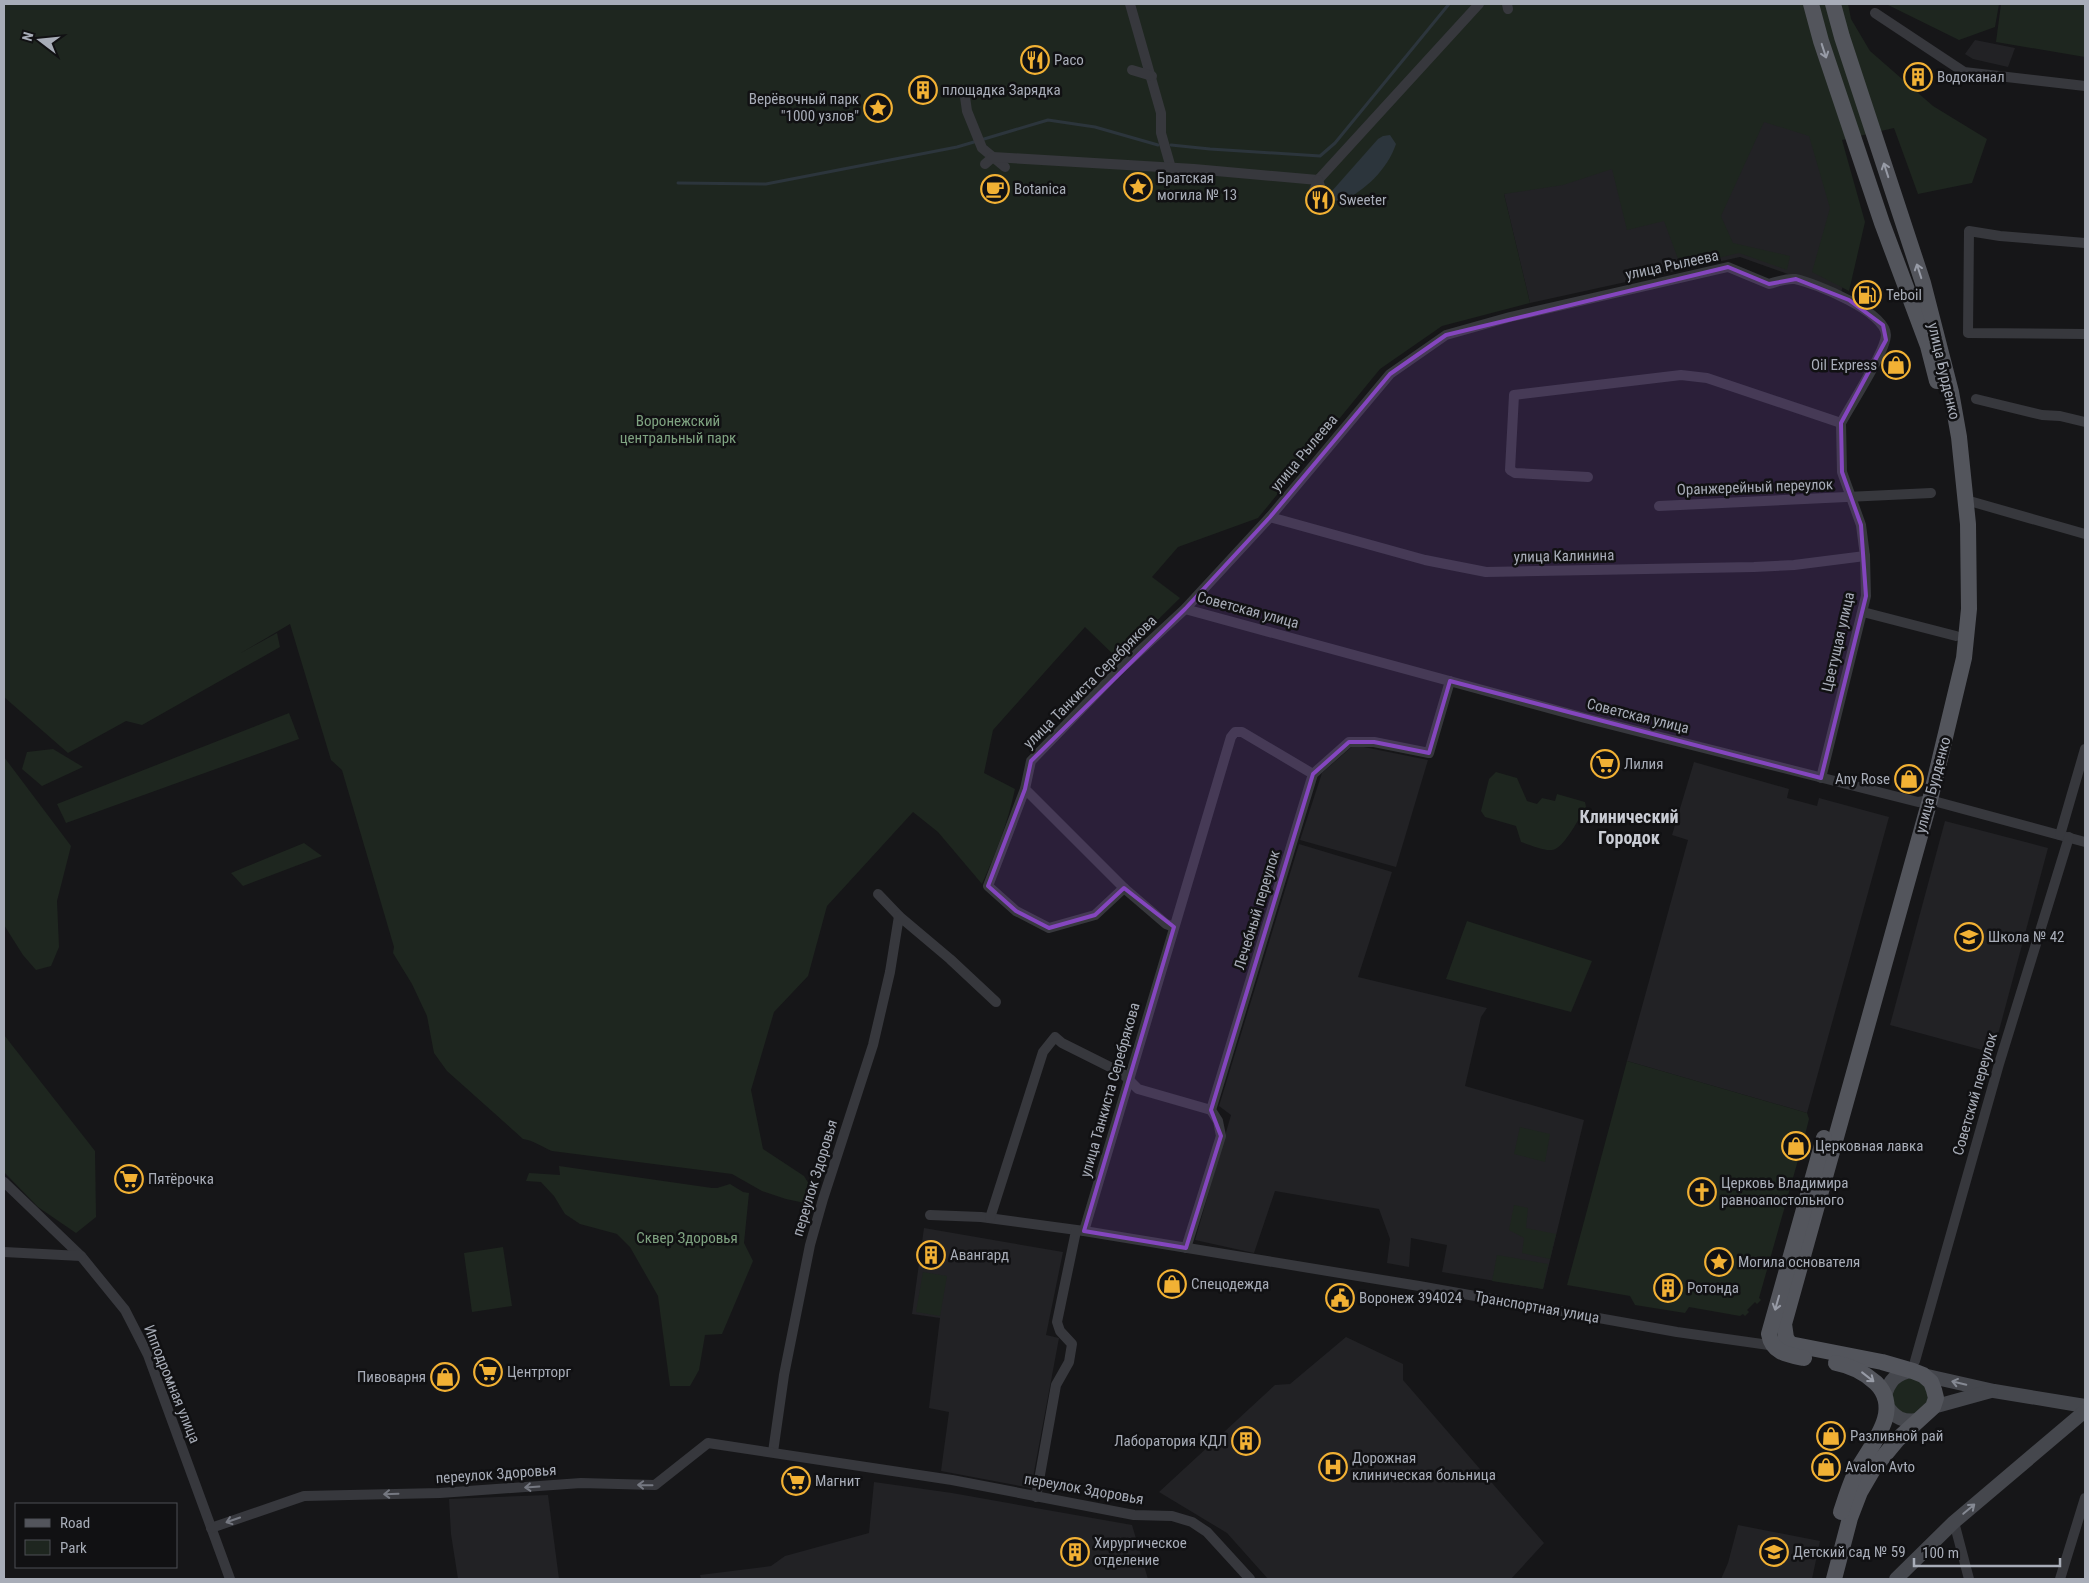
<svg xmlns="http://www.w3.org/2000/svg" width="2089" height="1583" viewBox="0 0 2089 1583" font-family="'Roboto Condensed',sans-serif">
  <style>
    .built { fill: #222225 }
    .green { fill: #1e261f }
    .water { fill: #2c353c }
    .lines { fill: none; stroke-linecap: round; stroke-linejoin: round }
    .stream { stroke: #2c353c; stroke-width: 3 }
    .street { stroke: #37383d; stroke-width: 10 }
    .secondary { stroke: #45474d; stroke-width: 14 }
    .primary { stroke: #53555c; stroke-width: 16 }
    .oneway { stroke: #979ba6 }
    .oneway2 { stroke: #858993 }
    .oneway3 { stroke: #757881 }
    .marked { fill: #8446be; fill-opacity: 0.2; stroke: #8446be; stroke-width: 4; stroke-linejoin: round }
    .labels { text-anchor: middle; stroke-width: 5; stroke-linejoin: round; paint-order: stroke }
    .poi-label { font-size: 15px; fill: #a8adb8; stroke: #111113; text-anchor: start }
    .street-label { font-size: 15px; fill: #a8adb8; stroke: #111113 }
    .park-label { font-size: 15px; fill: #7fa381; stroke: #111113 }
    .quarter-label { font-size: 18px; font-weight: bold; fill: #c9ccd4; stroke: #111113 }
  </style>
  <rect width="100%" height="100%" fill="#161618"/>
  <!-- built -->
  <g class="built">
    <polygon points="1975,40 2015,48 2008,67 1973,59 1965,54"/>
    <polygon points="1757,118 1833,142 1857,229 1841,293 1740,257 1530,303 1504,194"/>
    <polygon points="1354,745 1428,760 1396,867 1300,840 1322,773"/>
    <polygon points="1694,762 1789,789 1787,798 1817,806 1819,798 1889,817 1807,1113 1627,1061 1688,840 1672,835"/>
    <polygon points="1945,821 2048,848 1993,1053 1890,1025"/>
    <polygon points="1299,844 1392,872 1358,977 1487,1008 1481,1017 1465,1086 1584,1120 1543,1289 1442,1272 1447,1245 1411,1238 1409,1267 1387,1263 1390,1239 1379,1209 1275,1191 1254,1253 1195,1240 1231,1115 1219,1106"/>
    <polygon points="924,1228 1063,1252 1046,1335 1059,1338 1031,1488 941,1471 949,1412 929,1408 940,1318 912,1314"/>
    <polygon points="1346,1337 1403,1364 1403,1380 1544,1543 1511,1579 1268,1579 1227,1533 1159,1492 1275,1385 1290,1384"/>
    <polygon points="874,1482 952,1493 1132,1525 1148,1579 701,1579 700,1575 771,1566 785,1556 869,1533"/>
    <polygon points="548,1495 559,1579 458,1579 451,1534 449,1499"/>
    <polygon points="1738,1525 1820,1541 1812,1579 1721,1579 1728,1563"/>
  </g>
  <!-- green -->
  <g class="green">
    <path d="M4,4H1848L1851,19L1870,51L1933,106L1987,139L1972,183L1918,194L1894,128L1842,140L1865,222L1849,291L1812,272L1830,208L1809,136L1764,122L1721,216L1733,243L1790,256L1787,270L1739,253L1681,267L1664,221L1627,230L1612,169L1563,185L1504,194L1530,303L1442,326L1380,369L1258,518L1178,547L1152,577L1180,598L1118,659L1085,627L993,730L984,773L1015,789C1008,822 996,853 982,884L938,832L913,812L827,906L808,976L774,1012L751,1090L763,1149L804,1176L812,1189L810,1197L805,1203L786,1199L762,1191L732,1174L552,1151C542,1147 533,1140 523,1139L447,1071L434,1053L427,1016L412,984L393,953L394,947L342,770L331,760L290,624L239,654L277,633L280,647L142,725L126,721L68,753L4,697Z"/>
    <polygon points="1886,4 1999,4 1995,27 1959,40"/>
    <polygon points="2001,4 2085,4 2085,57 1996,42"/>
    <polygon points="289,713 299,739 66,823 57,804"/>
    <polygon points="53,749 83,767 42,786 22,769 27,752"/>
    <polygon points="4,757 71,846 57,901 59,947 51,966 36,970 23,955 4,925"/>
    <path d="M1496,772L1517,778L1527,801L1537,804L1542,798L1555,801L1557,794L1585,802L1586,807C1580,816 1564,849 1552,850C1543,851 1530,845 1521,842L1516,826L1485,817L1481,811L1489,779Z"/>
    <polygon points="304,843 322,856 243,886 231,873"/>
    <polygon points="1467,921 1592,961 1571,1012 1446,979"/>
    <polygon points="4,1035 95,1151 96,1217 76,1233 38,1207 4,1172"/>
    <polygon points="1627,1061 1807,1113 1809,1119 1804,1139 1759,1298 1761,1300 1757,1304 1755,1302 1747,1310 1749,1312 1745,1316 1743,1314 1740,1316 1689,1307 1685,1313 1635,1305 1630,1296 1567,1285"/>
    <polygon points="1520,1127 1550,1134 1545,1162 1514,1154"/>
    <polygon points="559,1166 712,1188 717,1188 730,1184 743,1192 749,1193 744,1243 753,1261 722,1334 705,1335 699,1370 690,1386 670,1386 658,1296 630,1247 617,1234 580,1224 565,1214 554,1196 541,1182 526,1181 529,1173 560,1175"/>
    <polygon points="1514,1205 1528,1208 1526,1228 1556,1234 1550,1259 1522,1253 1524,1238 1509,1230"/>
    <polygon points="503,1247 512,1306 472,1312 464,1253"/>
    <polygon points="1497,1255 1548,1264 1543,1289 1492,1281"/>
    <polygon points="923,1272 947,1276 940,1316 916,1312"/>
    <circle cx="1910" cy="1396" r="18"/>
  </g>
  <!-- water -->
  <path class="water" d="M1390,135L1396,144C1387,170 1366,189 1342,202L1333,200L1332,191L1378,139L1383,136Z"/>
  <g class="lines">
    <!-- stream -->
    <g class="stream">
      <polyline points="984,139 1048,120 1095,127 1158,145"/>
      <polyline points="1171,145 1210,149 1320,156 1335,143 1449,4"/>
      <polyline points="678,183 766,184 957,147 974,142"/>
    </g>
    <!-- street -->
    <g class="street">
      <polyline points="1130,4 1161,113 1161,133 1171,168"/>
      <polyline points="1507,4 1508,9"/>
      <polyline points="1875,13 1964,72 2085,86"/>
      <polyline points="1132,70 1152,76"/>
      <polyline points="965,97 967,111 982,148 1005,167"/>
      <polyline points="985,164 993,157 1194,169 1318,180 1479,4"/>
      <polyline points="1318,180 1323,196"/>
      <polyline points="1312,196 1318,180"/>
      <polyline points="2085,243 2000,236 1969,231 1968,333 2085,334"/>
      <polyline points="1976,399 2042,415 2060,416 2085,422"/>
      <polyline points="1588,477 1515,473 1510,470 1514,395 1681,375 1707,378 1841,423"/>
      <polyline points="1966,500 2085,534"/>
      <polyline points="1659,506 1931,493"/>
      <polyline points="1270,517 1425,560 1486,572 1754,567 1794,565 1865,556"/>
      <polyline points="1185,609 1585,718 1918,802 1930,800 2085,842"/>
      <polyline points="1863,612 1956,636"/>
      <polyline points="1821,778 1866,596 1865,556 1861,525 1842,472 1841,423"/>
      <polyline points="1025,789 988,886 1016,911 1049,928 1095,915 1124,888"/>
      <polyline points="2060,835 2085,749"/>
      <polyline points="878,894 899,916"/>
      <path d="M1174,927L1166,924L1124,888L1025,789L1031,761L1118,671L1185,609L1270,517L1390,374L1446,335L1510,317L1728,267L1769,284C1777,282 1785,278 1795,279C1815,283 1886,312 1886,335C1886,351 1850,406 1841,423"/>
      <polyline points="4,1182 81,1256 125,1310 148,1355 230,1579"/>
      <polyline points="930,1215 981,1217 1084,1231 1419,1286 1677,1332 1776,1346"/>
      <polyline points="990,1218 1043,1052 1055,1037 1062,1043 1122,1073 1138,1089 1211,1110"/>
      <polyline points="1084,1231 1231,737 1235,732 1242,732 1313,774"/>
      <polyline points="1186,1248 1221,1136 1218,1121 1211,1110 1313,774 1349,742 1374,742 1429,753 1450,681"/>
      <polyline points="4,1252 81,1256"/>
      <polyline points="1915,1361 1999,1064 2069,837"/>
      <polyline points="773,1452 784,1375 810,1245 823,1199 873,1045 890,972 899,916 950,959 996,1002"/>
      <polyline points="1036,1497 1056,1385 1069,1362 1072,1344 1060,1331 1057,1322 1076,1231"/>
      <polyline points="1954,1522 1969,1579"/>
      <polyline points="211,1528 304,1496 440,1493 581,1483 655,1485 708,1443 952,1480 1134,1515 1172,1516 1192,1522 1207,1532 1250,1579"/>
      <polyline points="2060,1579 2085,1498"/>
    </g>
    <!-- secondary -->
    <g class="secondary">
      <polyline points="1923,1375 1994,1391 2085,1406"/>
      <path d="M1885,1397C1888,1381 1897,1372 1913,1371"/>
      <path d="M1887,1406C1895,1418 1903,1422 1918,1420"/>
      <polyline points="1933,1407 1991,1391"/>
      <polyline points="1896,1579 1954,1522 2085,1411"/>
    </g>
    <!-- primary -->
    <g class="primary">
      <polyline points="1811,4 1821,41 1882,223 1928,346 1937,381"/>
      <polyline points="1833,4 1842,37 1923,283 1951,392 1959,437 1968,524 1969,609 1964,658 1930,800 1784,1324 1786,1338 1790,1344 1882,1362 1913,1371 1923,1375 1931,1382 1934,1390 1936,1398 1933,1407 1898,1439 1874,1468 1860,1492 1850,1518 1834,1579"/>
      <path d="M1804,1358C1788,1355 1772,1353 1769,1334L1824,1138"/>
      <path d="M1836,1363C1852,1366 1864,1372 1876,1383C1905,1412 1867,1449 1854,1476C1849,1487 1845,1500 1841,1512"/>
    </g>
  </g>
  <!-- one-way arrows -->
  <defs><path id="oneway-shaft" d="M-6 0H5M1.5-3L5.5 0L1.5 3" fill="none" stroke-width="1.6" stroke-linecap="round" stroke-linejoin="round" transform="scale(1.25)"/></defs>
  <g class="oneway">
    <use href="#oneway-shaft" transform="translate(1824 51) rotate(72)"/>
    <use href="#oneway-shaft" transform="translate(1886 170) rotate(-108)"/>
    <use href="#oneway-shaft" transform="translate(1919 271) rotate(-108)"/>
    <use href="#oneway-shaft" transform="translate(1777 1303) rotate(106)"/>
    <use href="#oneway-shaft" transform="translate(1868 1377) rotate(38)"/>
  </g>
  <g class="oneway2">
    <use href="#oneway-shaft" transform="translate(1959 1383) rotate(-167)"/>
    <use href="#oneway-shaft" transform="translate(1969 1509) rotate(-40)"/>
  </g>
  <g class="oneway3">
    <use href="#oneway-shaft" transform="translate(645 1485) rotate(-179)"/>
    <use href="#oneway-shaft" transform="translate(532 1487) rotate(176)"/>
    <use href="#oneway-shaft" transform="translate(391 1494) rotate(178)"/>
    <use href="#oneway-shaft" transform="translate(233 1520) rotate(161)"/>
  </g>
  <!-- marked area -->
  <path class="marked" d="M1728,267L1769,284L1796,279L1849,300L1883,325L1886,340L1841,423L1842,472L1861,525L1866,596L1821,778L1450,681L1429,753L1374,742H1349L1313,774L1211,1110L1221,1136L1186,1248L1084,1231L1174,927L1124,888L1095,915L1049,928L1016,911L988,886L1025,789L1031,761L1185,609L1270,517L1390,374L1446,335Z"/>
  <!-- icons -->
  <defs>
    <symbol id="restaurant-ring" viewBox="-11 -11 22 22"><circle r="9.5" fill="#111113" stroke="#f2b134" stroke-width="1.5"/><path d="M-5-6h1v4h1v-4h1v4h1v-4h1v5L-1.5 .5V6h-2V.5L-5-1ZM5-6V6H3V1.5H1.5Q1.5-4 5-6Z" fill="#f2b134"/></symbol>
    <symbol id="building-ring" viewBox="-11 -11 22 22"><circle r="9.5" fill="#111113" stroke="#f2b134" stroke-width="1.5"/><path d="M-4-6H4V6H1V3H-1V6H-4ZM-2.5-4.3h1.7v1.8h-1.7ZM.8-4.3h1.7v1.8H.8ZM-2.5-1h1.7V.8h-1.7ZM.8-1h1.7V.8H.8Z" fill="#f2b134"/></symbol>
    <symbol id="sight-ring" viewBox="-11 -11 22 22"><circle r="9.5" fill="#111113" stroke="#f2b134" stroke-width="1.5"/><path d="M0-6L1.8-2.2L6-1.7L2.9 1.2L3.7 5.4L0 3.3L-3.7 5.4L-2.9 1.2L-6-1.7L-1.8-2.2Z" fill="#f2b134"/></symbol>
    <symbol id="cafe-ring" viewBox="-11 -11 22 22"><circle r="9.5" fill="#111113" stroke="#f2b134" stroke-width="1.5"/><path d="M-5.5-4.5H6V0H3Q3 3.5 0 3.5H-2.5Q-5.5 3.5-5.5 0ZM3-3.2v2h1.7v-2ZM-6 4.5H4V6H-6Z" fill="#f2b134"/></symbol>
    <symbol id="fuel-ring" viewBox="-11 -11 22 22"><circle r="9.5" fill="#111113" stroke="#f2b134" stroke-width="1.5"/><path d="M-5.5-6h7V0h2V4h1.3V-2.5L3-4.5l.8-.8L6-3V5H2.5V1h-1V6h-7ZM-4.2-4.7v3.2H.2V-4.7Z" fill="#f2b134"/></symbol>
    <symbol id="shop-ring" viewBox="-11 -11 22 22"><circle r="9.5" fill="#111113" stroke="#f2b134" stroke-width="1.5"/><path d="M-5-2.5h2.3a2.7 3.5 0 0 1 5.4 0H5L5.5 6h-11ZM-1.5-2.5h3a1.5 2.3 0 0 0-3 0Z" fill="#f2b134"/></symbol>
    <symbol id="supermarket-ring" viewBox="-11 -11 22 22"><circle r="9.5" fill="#111113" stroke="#f2b134" stroke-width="1.5"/><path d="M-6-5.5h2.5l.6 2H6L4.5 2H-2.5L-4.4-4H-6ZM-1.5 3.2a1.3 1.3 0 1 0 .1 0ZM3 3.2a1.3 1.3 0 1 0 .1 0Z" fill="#f2b134"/></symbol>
    <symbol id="school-ring" viewBox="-11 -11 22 22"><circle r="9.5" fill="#111113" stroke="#f2b134" stroke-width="1.5"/><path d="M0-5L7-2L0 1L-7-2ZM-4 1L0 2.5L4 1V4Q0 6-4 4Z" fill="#f2b134"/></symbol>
    <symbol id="church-ring" viewBox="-11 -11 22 22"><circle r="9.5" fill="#111113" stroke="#f2b134" stroke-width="1.5"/><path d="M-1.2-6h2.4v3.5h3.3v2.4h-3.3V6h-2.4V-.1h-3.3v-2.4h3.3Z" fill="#f2b134"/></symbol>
    <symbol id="civic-ring" viewBox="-11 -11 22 22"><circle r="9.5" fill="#111113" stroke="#f2b134" stroke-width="1.5"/><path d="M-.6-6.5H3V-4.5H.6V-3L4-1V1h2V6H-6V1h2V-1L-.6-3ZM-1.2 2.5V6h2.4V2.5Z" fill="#f2b134"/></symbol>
    <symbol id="hospital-ring" viewBox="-11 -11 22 22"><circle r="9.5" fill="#111113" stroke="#f2b134" stroke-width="1.5"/><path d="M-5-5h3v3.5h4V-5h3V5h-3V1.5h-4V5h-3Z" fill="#f2b134"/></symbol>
  </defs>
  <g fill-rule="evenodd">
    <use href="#restaurant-ring" x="1019" y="44" width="32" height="32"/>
    <use href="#building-ring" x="1902" y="61" width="32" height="32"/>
    <use href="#building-ring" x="907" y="74" width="32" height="32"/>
    <use href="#sight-ring" x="862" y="92" width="32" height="32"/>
    <use href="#sight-ring" x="1122" y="171" width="32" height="32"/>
    <use href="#cafe-ring" x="979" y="173" width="32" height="32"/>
    <use href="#restaurant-ring" x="1304" y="184" width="32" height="32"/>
    <use href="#fuel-ring" x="1851" y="279" width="32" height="32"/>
    <use href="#shop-ring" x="1880" y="349" width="32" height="32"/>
    <use href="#supermarket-ring" x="1589" y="748" width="32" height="32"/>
    <use href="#shop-ring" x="1893" y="763" width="32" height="32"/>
    <use href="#school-ring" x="1953" y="921" width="32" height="32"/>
    <use href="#shop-ring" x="1780" y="1130" width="32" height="32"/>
    <use href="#supermarket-ring" x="113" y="1163" width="32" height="32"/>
    <use href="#church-ring" x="1686" y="1176" width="32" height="32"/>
    <use href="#building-ring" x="915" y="1239" width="32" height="32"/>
    <use href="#sight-ring" x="1703" y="1246" width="32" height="32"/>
    <use href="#shop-ring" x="1156" y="1268" width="32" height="32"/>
    <use href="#building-ring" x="1652" y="1272" width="32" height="32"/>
    <use href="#civic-ring" x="1324" y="1282" width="32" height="32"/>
    <use href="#supermarket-ring" x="472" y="1356" width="32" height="32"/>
    <use href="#shop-ring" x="429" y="1361" width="32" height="32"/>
    <use href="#shop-ring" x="1815" y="1420" width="32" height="32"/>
    <use href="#building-ring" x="1230" y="1425" width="32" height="32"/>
    <use href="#hospital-ring" x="1317" y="1451" width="32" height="32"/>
    <use href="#shop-ring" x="1810" y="1451" width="32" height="32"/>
    <use href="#supermarket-ring" x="780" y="1465" width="32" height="32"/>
    <use href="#building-ring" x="1059" y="1536" width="32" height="32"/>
    <use href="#school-ring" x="1758" y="1536" width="32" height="32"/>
  </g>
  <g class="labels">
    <!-- poi labels -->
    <g class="poi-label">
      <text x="1054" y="65">Paco</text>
      <text x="1937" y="82">Водоканал</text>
      <text x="942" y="95">площадка Зарядка</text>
      <text x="859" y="104" text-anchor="end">Верёвочный парк<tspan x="859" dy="17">"1000 узлов"</tspan></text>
      <text x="1157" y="183">Братская<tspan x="1157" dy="17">могила № 13</tspan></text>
      <text x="1014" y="194">Botanica</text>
      <text x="1339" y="205">Sweeter</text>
      <text x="1886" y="300">Teboil</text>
      <text x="1877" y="370" text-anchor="end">Oil Express</text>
      <text x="1624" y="769">Лилия</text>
      <text x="1890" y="784" text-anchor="end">Any Rose</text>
      <text x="1988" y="942">Школа № 42</text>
      <text x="1815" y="1151">Церковная лавка</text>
      <text x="148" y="1184">Пятёрочка</text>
      <text x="1721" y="1188">Церковь Владимира<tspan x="1721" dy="17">равноапостольного</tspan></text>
      <text x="950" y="1260">Авангард</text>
      <text x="1738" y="1267">Могила основателя</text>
      <text x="1191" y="1289">Спецодежда</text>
      <text x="1687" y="1293">Ротонда</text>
      <text x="1359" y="1303">Воронеж 394024</text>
      <text x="507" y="1377">Центрторг</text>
      <text x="426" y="1382" text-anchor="end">Пивоварня</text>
      <text x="1850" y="1441">Разливной рай</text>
      <text x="1227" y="1446" text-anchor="end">Лаборатория КДЛ</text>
      <text x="1352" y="1463">Дорожная<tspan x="1352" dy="17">клиническая больница</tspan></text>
      <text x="1845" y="1472">Avalon Avto</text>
      <text x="815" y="1486">Магнит</text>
      <text x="1094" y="1548">Хирургическое<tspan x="1094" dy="17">отделение</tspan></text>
      <text x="1793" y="1557">Детский сад № 59</text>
    </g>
    <!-- street labels -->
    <g class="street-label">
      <text transform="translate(1672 265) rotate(-12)" y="5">улица Рылеева</text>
      <text transform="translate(1944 371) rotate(77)" y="5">улица Бурденко</text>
      <text transform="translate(1304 453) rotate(-50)" y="5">улица Рылеева</text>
      <text transform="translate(1755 487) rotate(-2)" y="5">Оранжерейный переулок</text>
      <text transform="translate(1564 556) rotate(-1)" y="5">улица Калинина</text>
      <text transform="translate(1248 610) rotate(15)" y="5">Советская улица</text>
      <text transform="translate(1838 642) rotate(-77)" y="5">Цветущая улица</text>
      <text transform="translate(1090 682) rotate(-45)" y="5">улица Танкиста Серебрякова</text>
      <text transform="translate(1638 716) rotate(14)" y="5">Советская улица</text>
      <text transform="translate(1933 785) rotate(-75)" y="5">улица Бурденко</text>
      <text transform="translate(1257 910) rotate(-73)" y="5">Лечебный переулок</text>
      <text transform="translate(1110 1090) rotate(-74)" y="5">улица Танкиста Серебрякова</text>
      <text transform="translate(1975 1094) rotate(-74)" y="5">Советский переулок</text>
      <text transform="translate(815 1178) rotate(-73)" y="5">переулок Здоровья</text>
      <text transform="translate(1537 1307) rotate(10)" y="5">Транспортная улица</text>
      <text transform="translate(172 1384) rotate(68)" y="5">Ипподромная улица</text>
      <text transform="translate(496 1474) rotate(-4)" y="5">переулок Здоровья</text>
      <text transform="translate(1084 1489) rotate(10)" y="5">переулок Здоровья</text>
    </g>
    <!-- park labels -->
    <g class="park-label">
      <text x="678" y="426">Воронежский<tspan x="678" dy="17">центральный парк</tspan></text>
      <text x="687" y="1243">Сквер Здоровья</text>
    </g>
    <!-- quarter labels -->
    <g class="quarter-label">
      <text x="1629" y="823">Клинический<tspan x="1629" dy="21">Городок</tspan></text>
    </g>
  </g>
  <!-- border -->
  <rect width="2089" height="1583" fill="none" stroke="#a8adb8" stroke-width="10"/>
  <!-- legend -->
  <rect x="15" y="1503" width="162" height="65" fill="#111113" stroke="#4d4f55"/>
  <rect x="25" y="1519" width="25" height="8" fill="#53555c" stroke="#4d4f55"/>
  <text x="60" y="1528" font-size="15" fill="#a8adb8">Road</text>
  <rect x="25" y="1540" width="25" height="15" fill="#1e261f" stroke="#4d4f55"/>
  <text x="60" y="1553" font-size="15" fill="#a8adb8">Park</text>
  <!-- north arrow -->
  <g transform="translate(40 40) rotate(286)" stroke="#111113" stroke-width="4" paint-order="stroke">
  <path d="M0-4L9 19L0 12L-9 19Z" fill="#a8adb8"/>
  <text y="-8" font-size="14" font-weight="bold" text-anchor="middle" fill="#a8adb8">N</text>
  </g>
  <!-- scale -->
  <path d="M1914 1558v8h146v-8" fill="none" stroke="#a8adb8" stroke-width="2.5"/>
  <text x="1922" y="1558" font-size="15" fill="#a8adb8" stroke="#111113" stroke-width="4" paint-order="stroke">100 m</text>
</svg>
